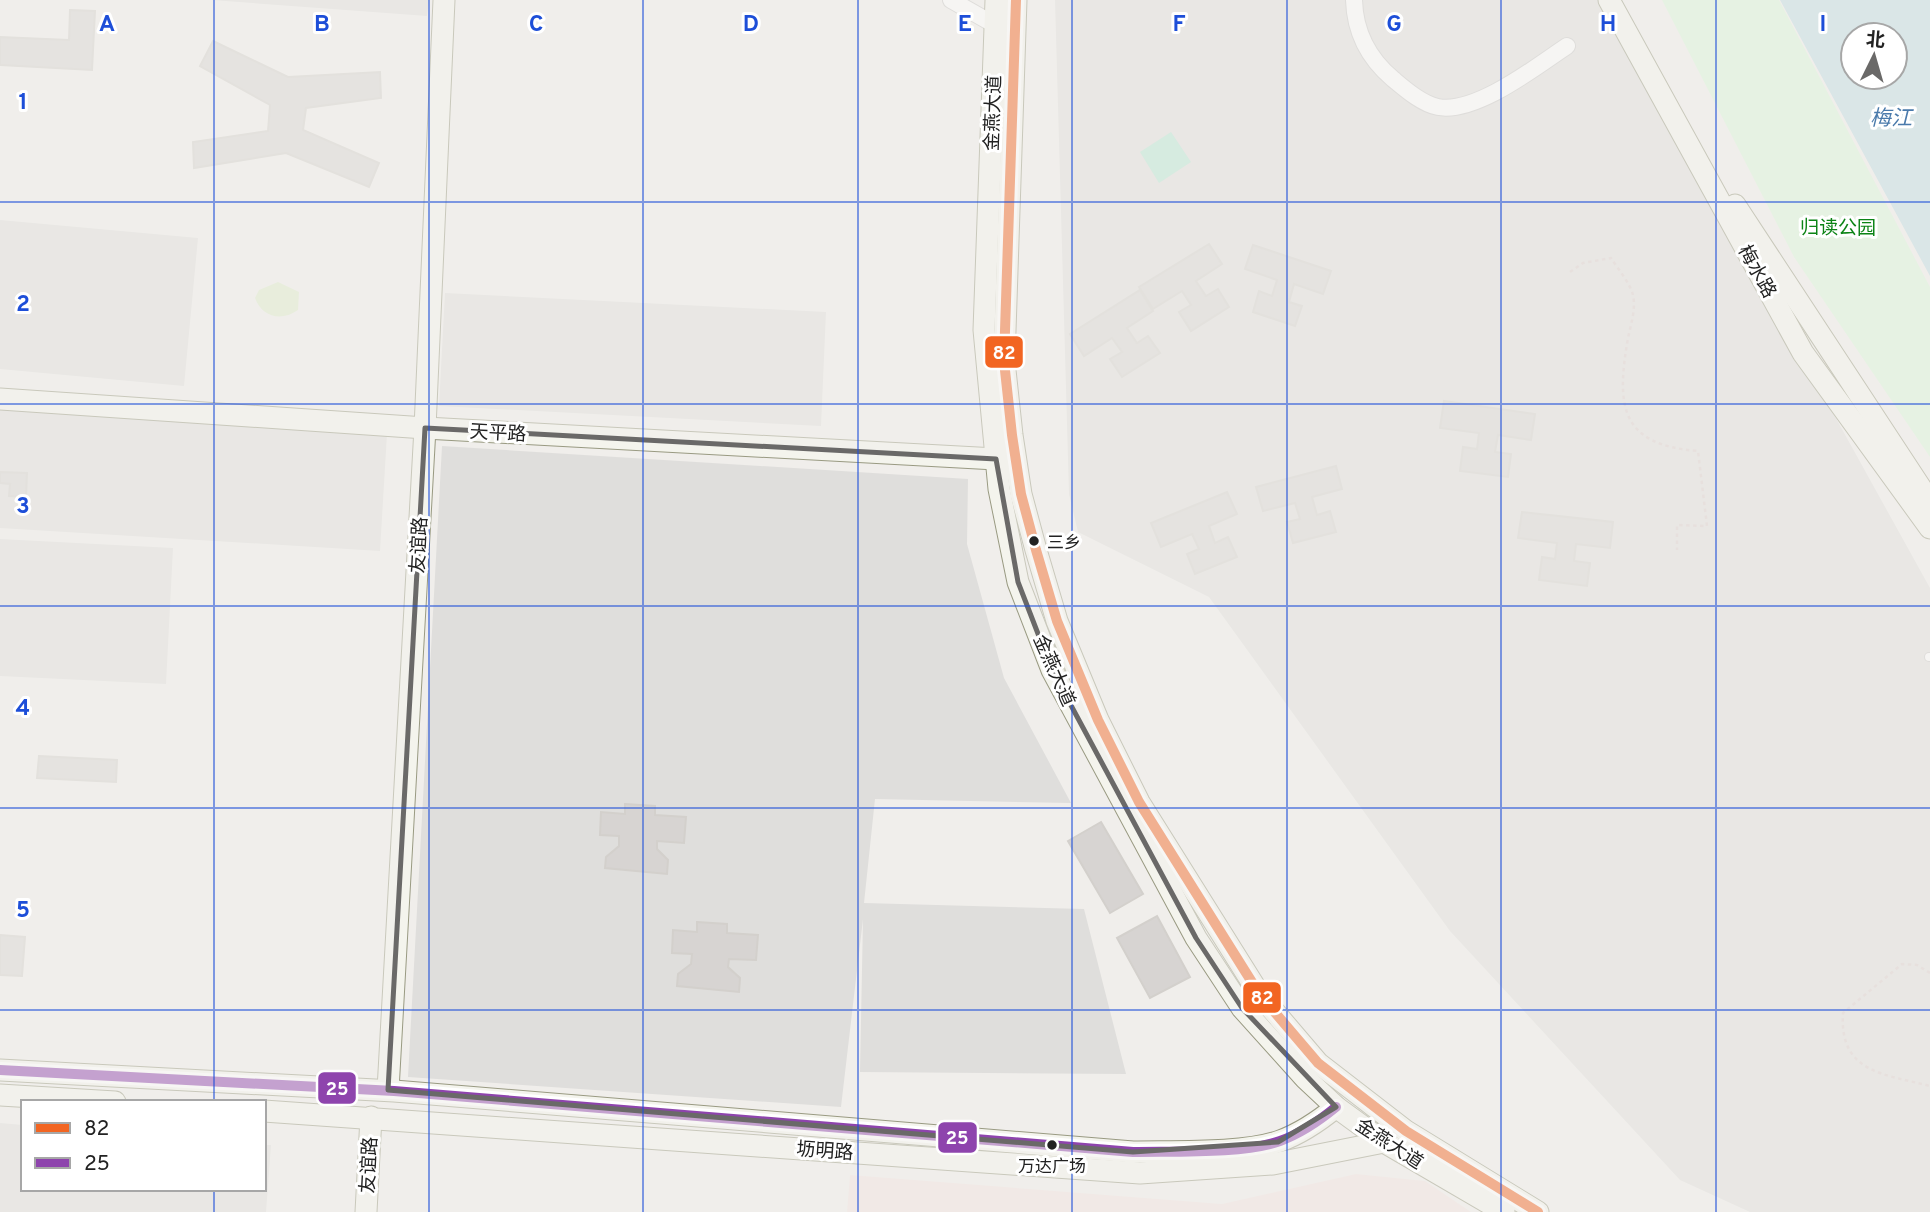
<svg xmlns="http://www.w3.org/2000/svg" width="1930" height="1212" viewBox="0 0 1930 1212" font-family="Overpass,'Noto Sans SC',sans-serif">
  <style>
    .residential { fill: #dfdedc }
    .commercial { fill: #f1e3e1 }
    .grass { fill: #ddeccb }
    .park { fill: #daf5da }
    .pitch { fill: #b7e6d2 }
    .water { fill: #bfdbe3; fill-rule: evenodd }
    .building { fill: #d7d4d2; stroke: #d3d0cc; stroke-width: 2 }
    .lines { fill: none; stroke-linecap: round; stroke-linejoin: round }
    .lane-casing { stroke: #c9c8c7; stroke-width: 10 }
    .street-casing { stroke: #c9c8c7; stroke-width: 18 }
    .secondary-casing { stroke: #999a82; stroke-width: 23 }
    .path { stroke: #dccecd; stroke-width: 2.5; stroke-dasharray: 3.5 3.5; stroke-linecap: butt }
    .lane { stroke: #fdfcfc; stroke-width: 8 }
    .street { stroke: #fdfcfc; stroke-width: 16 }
    .secondary { stroke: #f4f4ed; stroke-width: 21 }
    .bus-1-casing { stroke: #fff; stroke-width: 16 }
    .bus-2-casing { stroke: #fff; stroke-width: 16 }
    .bus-1 { stroke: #f26522; stroke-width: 10 }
    .bus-2 { stroke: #8e44ad; stroke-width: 10 }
    .marked { fill: none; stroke: #6a6968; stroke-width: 5; stroke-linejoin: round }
    .grid { fill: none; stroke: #1d4ed8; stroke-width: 2; stroke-opacity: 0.55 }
    .bus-dot { fill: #222; stroke: #fff; stroke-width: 2.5 }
    .labels { text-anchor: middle; stroke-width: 6; stroke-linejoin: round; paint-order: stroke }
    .bus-label { font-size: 17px; fill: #222; stroke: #fff; text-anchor: start }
    .street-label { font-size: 19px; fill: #222; stroke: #fff }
    .park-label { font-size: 19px; fill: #0c8416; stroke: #fff }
    .water-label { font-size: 21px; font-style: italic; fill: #4a7aab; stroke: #fff }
    .grid-label { font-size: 23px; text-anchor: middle; font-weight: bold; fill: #1d4ed8; stroke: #fff; stroke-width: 6; stroke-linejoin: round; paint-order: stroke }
    .line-badge { stroke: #fff; stroke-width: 2.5 }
    .badge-label { font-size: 19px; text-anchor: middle; font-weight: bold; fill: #fff }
  </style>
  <rect width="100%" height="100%" fill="#f0eeeb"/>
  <!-- residential -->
  <g class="residential">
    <polygon points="212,0 429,0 427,16"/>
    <polygon points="1055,0 1604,0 1930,588 1930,1212 1750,1212 1680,1180 1450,931 1209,597 1078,532 1069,494"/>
    <polygon points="0,220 198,238 184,386 0,369"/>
    <polygon points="445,293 826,312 821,426 439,406"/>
    <polygon points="0,410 387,434 380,551 0,528"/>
    <polygon points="442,446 968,479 967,544 1004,678 1071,803 875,799 864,903 1084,909 1126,1074 860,1072 863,919 841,1107 408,1077"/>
    <polygon points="0,539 173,548 166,684 0,676"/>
    <polygon points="0,1123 23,1125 23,1189 264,1189 264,1145 271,1145 266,1212 0,1212"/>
  </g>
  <!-- commercial -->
  <polygon class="commercial" points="1356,1174 1425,1181 1471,1212 847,1212 850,1175 1222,1204"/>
  <!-- grass -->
  <path class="grass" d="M278,282L299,292L298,310C281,322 262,317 255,298L259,290Z"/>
  <!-- park -->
  <polygon class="park" points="1662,0 1779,0 1930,287 1930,457 1794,257"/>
  <!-- pitch -->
  <polygon class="pitch" points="1171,132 1191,162 1159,183 1140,152"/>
  <!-- water -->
  <path class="water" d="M1780,0H1930V276ZM1853,35H1895V77H1853Z"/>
  <!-- building -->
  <g class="building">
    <polygon points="70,10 95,11 92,70 0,65 0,37 69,40"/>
    <polygon points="213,41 288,77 380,72 381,98 306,108 303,130 379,163 369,187 286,153 194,168 193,142 268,131 270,105 200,66"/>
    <polygon points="1209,244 1222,264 1196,281 1206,296 1218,289 1229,307 1191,331 1179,312 1191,305 1182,291 1153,309 1139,287"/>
    <polygon points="1253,245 1331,271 1323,294 1294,284 1289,302 1302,306 1295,326 1253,312 1259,291 1272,296 1277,280 1245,269"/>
    <polygon points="1140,290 1153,311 1127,328 1137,343 1148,336 1160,353 1122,377 1110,359 1122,352 1112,338 1084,356 1070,334"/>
    <polygon points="1444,401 1535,414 1531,440 1498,435 1495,452 1511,454 1508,477 1460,471 1463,447 1477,449 1479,433 1440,428"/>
    <polygon points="1336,466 1342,489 1312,497 1317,515 1330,511 1336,532 1293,543 1287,522 1300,519 1295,503 1263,511 1256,487"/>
    <polygon points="0,472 27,473 26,497 9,496 10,484 0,483"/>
    <polygon points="1227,492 1237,514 1209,526 1215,543 1228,537 1237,557 1195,574 1187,554 1199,549 1192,534 1161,547 1151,523"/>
    <polygon points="1522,512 1613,522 1610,548 1576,544 1574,561 1590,563 1587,586 1539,580 1542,557 1555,559 1557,543 1518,538"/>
    <polygon points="39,756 117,760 116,782 37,778"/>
    <polygon points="625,804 655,806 655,815 686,817 684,843 657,841 657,849 668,860 667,874 605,868 606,857 619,846 619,836 600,835 601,812 625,814"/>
    <polygon points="1101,822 1143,894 1110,913 1068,841"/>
    <polygon points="1157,916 1190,977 1150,998 1117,938"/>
    <polygon points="697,922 727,924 727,933 758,935 756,960 729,959 728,967 740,978 739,992 677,986 678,974 691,964 692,954 672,953 673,930 697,932"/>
    <polygon points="0,935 25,937 22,976 0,975"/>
  </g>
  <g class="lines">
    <defs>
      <polyline id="lane" points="1929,657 1930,657"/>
      <g id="street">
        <polyline points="951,0 995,25"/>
        <path d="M1354,0C1355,33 1368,58 1393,79C1405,89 1422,104 1438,107C1476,114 1537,66 1567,46"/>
      </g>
      <g id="secondary">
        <polyline points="996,0 984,330 999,489 1018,582 1052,670 1196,938 1242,1008 1305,1078 1336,1107 1384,1142 1504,1212"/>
        <polyline points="1016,0 1004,361 1012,435 1021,494 1036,550 1057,621 1098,720 1139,802 1260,995 1318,1063 1406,1131 1538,1212"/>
        <polyline points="1609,0 1803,353 1930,528"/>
        <polyline points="1735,205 1930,502"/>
        <polyline points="0,399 425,428 996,459"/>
        <path d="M0,1070L394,1091L1133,1152C1173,1151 1244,1154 1280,1141C1302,1133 1319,1121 1336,1107"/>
        <polyline points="388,1090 425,428 444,0"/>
        <polyline points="0,1095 115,1102"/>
        <polyline points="264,1111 1140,1173 1273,1164 1384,1142"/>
        <polyline points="366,1212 371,1117"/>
      </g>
    </defs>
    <!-- lane casing -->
    <use href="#lane" class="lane-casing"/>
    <!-- street casing -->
    <use href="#street" class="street-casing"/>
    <!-- secondary casing -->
    <use href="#secondary" class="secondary-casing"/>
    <!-- path -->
    <g class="path">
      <path d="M1570,272L1583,263L1611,258C1618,269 1630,283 1633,295C1636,309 1631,324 1628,338C1616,406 1620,445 1698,451L1707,526L1677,525V550"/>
      <path d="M1930,973L1917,965L1902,964L1843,1013C1839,1073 1884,1074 1930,1086"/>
    </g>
    <!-- lane -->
    <use href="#lane" class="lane"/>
    <!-- street -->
    <use href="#street" class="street"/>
    <!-- secondary -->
    <use href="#secondary" class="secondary"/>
    <defs>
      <polyline id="bus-1" points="1016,0 1004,361 1012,435 1021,494 1036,550 1057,621 1098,720 1139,802 1260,995 1318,1063 1406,1131 1538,1212"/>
      <path id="bus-2" d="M0,1070L394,1091L1133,1152C1173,1151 1244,1154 1280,1141C1302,1133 1319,1121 1336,1107"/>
    </defs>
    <!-- bus-1 casing -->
    <use href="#bus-1" class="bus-1-casing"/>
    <!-- bus-2 casing -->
    <use href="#bus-2" class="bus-2-casing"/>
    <!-- bus-1 -->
    <use href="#bus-1" class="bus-1"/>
    <!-- bus-2 -->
    <use href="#bus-2" class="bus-2"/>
  </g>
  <!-- marked area -->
  <path d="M0 0H1930V1212H0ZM425,428L996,459L1018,582L1052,670L1196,938L1242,1008L1336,1107L1278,1142L1133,1152L388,1090Z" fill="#f0eeeb" fill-opacity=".55" fill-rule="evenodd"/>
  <path class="marked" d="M425,428L996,459L1018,582L1052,670L1196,938L1242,1008L1336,1107L1278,1142L1133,1152L388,1090Z"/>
  <!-- grid -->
  <path class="grid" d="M214,0V1102M429,0V1212M643,0V1212M858,0V1212M1072,0V1212M1287,0V1212M1501,0V1212M1716,0V1212M0,202H1930M0,404H1930M0,606H1930M0,808H1930M0,1010H1930M214,1189V1212"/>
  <!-- markers -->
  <g class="bus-dot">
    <circle cx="1034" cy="541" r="6"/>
    <circle cx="1052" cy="1145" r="6"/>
  </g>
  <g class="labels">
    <!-- bus labels -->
    <g class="bus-label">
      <text x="1047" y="548">三乡</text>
      <text x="1052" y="1172" text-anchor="middle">万达广场</text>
    </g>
    <!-- street labels -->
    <g class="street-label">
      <text transform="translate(992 113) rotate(-88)" y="7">金燕大道</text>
      <text transform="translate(1758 271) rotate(61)" y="7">梅水路</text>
      <text transform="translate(498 432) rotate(3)" y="7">天平路</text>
      <text transform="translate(418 545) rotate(-87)" y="7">友谊路</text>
      <text transform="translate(1055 670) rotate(66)" y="7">金燕大道</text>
      <text transform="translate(1390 1143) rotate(33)" y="7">金燕大道</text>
      <text transform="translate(825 1150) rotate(4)" y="7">坜明路</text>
      <text transform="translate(368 1165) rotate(-87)" y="7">友谊路</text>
    </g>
    <!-- park labels -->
    <g class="park-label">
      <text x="1838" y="234">归读公园</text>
    </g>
    <!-- water labels -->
    <g class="water-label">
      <text x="1891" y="125">梅江</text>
    </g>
  </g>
  <g class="grid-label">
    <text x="107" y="31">A</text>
    <text x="322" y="31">B</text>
    <text x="536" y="31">C</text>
    <text x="751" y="31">D</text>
    <text x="965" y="31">E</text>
    <text x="1179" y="31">F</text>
    <text x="1394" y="31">G</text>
    <text x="1608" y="31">H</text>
    <text x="1823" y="31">I</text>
    <text x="23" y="109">1</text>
    <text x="23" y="311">2</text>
    <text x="23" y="513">3</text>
    <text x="23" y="715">4</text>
    <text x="23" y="917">5</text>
  </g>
  <g class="line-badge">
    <rect x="984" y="335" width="40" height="34" rx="7" fill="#f26522"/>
    <rect x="1242" y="981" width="40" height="33" rx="7" fill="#f26522"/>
    <rect x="317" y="1071" width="40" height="34" rx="7" fill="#8e44ad"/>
    <rect x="937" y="1121" width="41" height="33" rx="7" fill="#8e44ad"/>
  </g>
  <g class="badge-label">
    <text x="1004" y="359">82</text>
    <text x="1262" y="1004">82</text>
    <text x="337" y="1095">25</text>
    <text x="957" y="1144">25</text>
  </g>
  <!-- legend -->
  <rect x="21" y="1100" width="245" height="91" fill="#ffffff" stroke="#a7a7a7" stroke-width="2"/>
  <rect x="35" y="1123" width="35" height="10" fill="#f26522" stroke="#a7a7a7" stroke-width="2"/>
  <text x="84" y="1135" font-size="21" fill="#222222">82</text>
  <rect x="35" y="1158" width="35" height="10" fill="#8e44ad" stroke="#a7a7a7" stroke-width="2"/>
  <text x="84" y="1170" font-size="21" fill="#222222">25</text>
  <!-- north arrow -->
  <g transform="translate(1874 56) rotate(5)"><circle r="33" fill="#ffffff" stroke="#a7a7a7" stroke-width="2"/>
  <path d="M0-5L12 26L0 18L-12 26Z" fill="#6a6968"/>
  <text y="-10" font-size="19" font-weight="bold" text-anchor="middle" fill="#222222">北</text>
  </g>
</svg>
